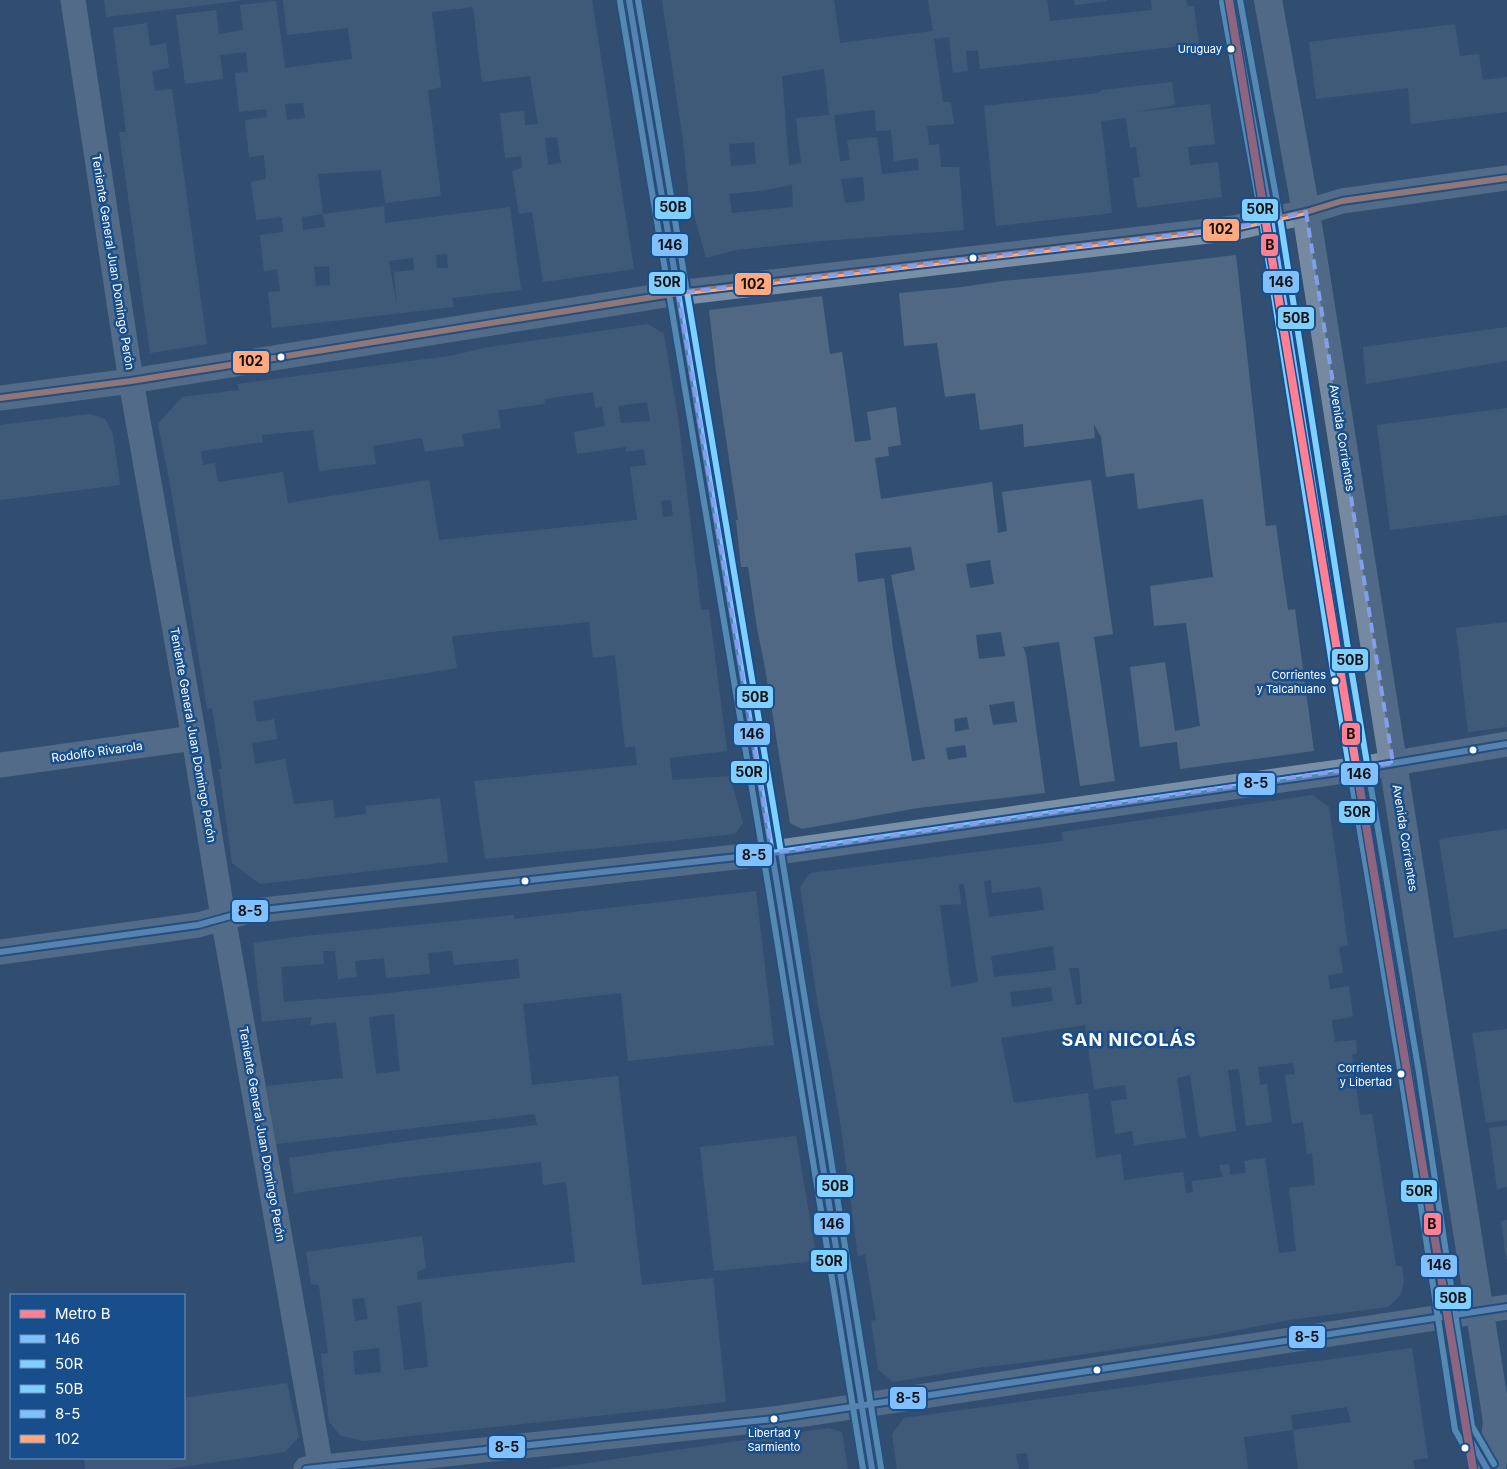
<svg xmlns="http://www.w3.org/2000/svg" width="1507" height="1469" viewBox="0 0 1507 1469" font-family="Inter,sans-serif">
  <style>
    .building { fill: #506883; fill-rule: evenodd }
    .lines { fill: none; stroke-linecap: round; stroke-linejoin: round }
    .lane { stroke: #798fa5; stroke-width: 12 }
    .street { stroke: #798fa5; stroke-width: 25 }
    .secondary { stroke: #758aa1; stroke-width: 28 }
    .bus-1-casing { stroke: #184e8b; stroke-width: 10 }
    .bus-2-casing { stroke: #184e8b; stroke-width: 10 }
    .bus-3-casing { stroke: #184e8b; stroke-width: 10 }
    .bus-4-casing { stroke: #184e8b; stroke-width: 10 }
    .bus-5-casing { stroke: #184e8b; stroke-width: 10 }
    .bus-1 { stroke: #80c0ff; stroke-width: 6 }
    .bus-2 { stroke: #80d0ff; stroke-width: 6 }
    .bus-3 { stroke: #80d0ff; stroke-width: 6 }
    .bus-4 { stroke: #80c0ff; stroke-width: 6 }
    .bus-5 { stroke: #ffa980; stroke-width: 6 }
    .metro-1-casing { stroke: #184e8b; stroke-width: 11 }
    .metro-1 { stroke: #ff8092; stroke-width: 8 }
    .marked { fill: none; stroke: #839eea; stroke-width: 4; stroke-dasharray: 10 6; stroke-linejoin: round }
    .bus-dot { fill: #fff; stroke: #184e8b; stroke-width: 2 }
    .labels { text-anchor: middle; stroke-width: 5; stroke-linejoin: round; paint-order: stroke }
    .bus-label { font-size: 11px; fill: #fff; stroke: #184e8b; text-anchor: end }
    .street-label { font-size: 12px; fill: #fff; stroke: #184e8b }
    .district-label { font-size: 18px; font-weight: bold; letter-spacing: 1px; fill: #fff; stroke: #184e8b }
    .line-badge { stroke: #184e8b; stroke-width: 2 }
    .pale-badge-label { font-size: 14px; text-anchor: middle; font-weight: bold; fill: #111 }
  </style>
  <rect width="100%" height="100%" fill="#324f71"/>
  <!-- building -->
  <g class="building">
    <polygon points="104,0 239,0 239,1 106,17"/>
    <path d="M283,0H592L634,269L543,282L532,212L519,214L512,171L522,168L521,156L505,158L500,113L524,111L525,125L538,124L530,76L482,82L473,7L432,12L441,87L428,90L441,196L385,203L381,170L318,174L323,214L302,217L303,230L325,227L323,214L384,206L385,223L510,207L521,290L452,298L454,307L272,328L268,292L280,291L277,269L264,271L260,235L283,232L282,217L256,220L251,182L266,179L264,155L249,157L245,120L267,117L266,109L239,112L235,73L248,72L246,52L220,55L223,79L185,84L176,15L216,10L219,34L243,30L240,5L276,1L285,68L352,59L348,28L287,35ZM303,103L305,118L287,120L285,104ZM557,137L561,163L548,165L545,138ZM447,254L448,268H437L436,255ZM413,258L414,270L394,272L397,307L389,261ZM329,266L330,285L316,286L314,267Z"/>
    <path d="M662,0H834L840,43L933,31L928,0H1047L1050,21L1152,10L1151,0H1186L1187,6H1194L1199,44L980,69L978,50L966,51L968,71L953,73L949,37L934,39L943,102H951L954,124L927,126L929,145L939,144L941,167H959L964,230L822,241L736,250L706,258L689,197L682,133ZM824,69L829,115L796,118L801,163L789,165L782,76ZM875,110L876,131L891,130L894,161L918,158L919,170L882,174L877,137L847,140L850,160L840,161L834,115ZM754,142L756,164L731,166L729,144ZM863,177L865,201L845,203L841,179ZM792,185L793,207L732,213L729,194L759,191Z"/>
    <polygon points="1074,0 1107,0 1107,1 1075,5"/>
    <polygon points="147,23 150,46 166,43 169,68 152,71 155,91 172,89 207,344 150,353 119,132 126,132 113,28"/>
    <polygon points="1455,24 1460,56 1479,54 1483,80 1507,77 1507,112 1411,124 1408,88 1316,99 1309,42"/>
    <polygon points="1172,82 1175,105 1135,112 1210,104 1215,144 1188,147 1190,165 1218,162 1222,197 1137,208 1133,178 1140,177 1136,147 1130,148 1126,118 1101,121 1112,213 996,226 984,106 1098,93 1102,90"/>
    <polygon points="1236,255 1266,526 1276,525 1288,610 1295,609 1314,751 1180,769 1177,742 1140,747 1130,667 1165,662 1175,731 1200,726 1186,623 1154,626 1150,586 1213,577 1203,499 1138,509 1134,473 1106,477 1101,437 1094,424 1095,438 1024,447 1023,424 980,430 975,393 945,397 937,343 904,346 899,293 962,287 1002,281 1076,274"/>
    <path d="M822,296L830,354L842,352L855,442L871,440L867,412L896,407L901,445L888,447L889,456L875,458L881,499L992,482L998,533L1007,531L1002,492L1091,480L1113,634L1094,637L1115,781L1080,786L1059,642L1023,647L1026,654L1045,793L918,808L802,829L790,823L765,668L757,628L748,567H741L736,520H738L716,371L709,310ZM911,547L915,570L891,575L925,759L912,761L893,649L884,578L858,582L855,553ZM990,560L994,584L970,588L966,564ZM1001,632L1005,656L979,659L976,635ZM1014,701L1017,722L993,725L989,705ZM967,717L969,729L955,732L954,719ZM965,745L967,757L948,760L946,748Z"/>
    <path d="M648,324L664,334L678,417L701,610L709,609L727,751L670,758L672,780L730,776L743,823L735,834L631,845L485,859L474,781L637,765L635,746L625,748L615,655L593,658L589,622L452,636L457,668L253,701L257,722L274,719L277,739L252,743L255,764L285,759L294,804L333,800L335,818L366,814L365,806L440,798L448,862L260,884L232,863L219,769H222L212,708L207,709L171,489L158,424L182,397L239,390L237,384L411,361L450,356L489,347ZM593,392L595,408L602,407L605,426L574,432L577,454L626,447V452L644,449L646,465L630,467L637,520L439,540L429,480L288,503L283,472L218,482L215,463L203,465L201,451L263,442L262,435L313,430L319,471L376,464L373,446L422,438L425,452L464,446L462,434L501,428L498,410L545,404L544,399ZM647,402L650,421L621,423L618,406ZM671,500L673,516L663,517L661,501Z"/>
    <polygon points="1507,327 1507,361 1366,384 1363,347"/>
    <polygon points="1507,408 1507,515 1390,530 1377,425"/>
    <polygon points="89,414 105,419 113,434 120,485 0,500 0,425"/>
    <polygon points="1507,622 1507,727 1468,732 1456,628"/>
    <path d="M1312,795L1329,807L1348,945L1339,947L1343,973L1328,975L1330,989L1349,986L1353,1017L1332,1020L1335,1042L1356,1040L1357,1053L1352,1055L1360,1115L1372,1114L1396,1266H1402L1404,1282L1400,1296L1388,1307L1289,1320L1208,1336L1023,1363L983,1367L893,1382L878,1369L871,1321L876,1320L865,1254L858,1257L841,1128L830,1064L818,1005L800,887L810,873L1063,841L1062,832ZM991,880L992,893L1041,887L1044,910L989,917L984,881ZM959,884H964L978,982L951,987L940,905L961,904ZM1053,946L1056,970L994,977L991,956ZM1069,968H1079L1082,1004L1076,1005ZM1051,987L1053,1001L1012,1007L1010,992ZM1085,1025L1094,1089L1125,1085L1127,1099L1111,1101L1115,1134L1132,1131L1134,1145L1186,1138L1177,1078L1190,1075L1199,1137L1236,1131L1228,1070L1239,1069L1246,1126L1272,1122L1267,1084L1260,1085L1258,1067L1293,1063L1295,1074L1285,1075L1292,1124L1303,1122L1307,1154L1312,1153L1315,1185L1289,1188L1296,1251L1279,1253L1265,1158L1244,1161L1246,1173L1230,1175L1229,1164L1219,1165L1223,1177L1192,1181L1193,1192L1186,1193L1183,1172L1124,1180L1121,1154L1096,1158L1088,1093L1014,1103L1001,1038Z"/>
    <polygon points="1507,829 1507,929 1454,938 1439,839"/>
    <path d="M756,891L774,1045L628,1061L621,993L523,1004L532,1085L618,1076L642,1285L713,1278L726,1402L364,1441L341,1436L329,1422L321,1354L328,1353L319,1285L311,1284L306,1252L422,1236L426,1268L417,1272L418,1280L575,1262L566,1182L543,1185L541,1162L398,1178L294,1193L289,1158L429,1138L537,1125L535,1114L276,1144L266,1086L343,1078L336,1022L310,1025L312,1017L262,1022L253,943L296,937L514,915V919ZM323,951H335L338,979L357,977L355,961L384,958L386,978L430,974L428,953L452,951L454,965L518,959L520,978L372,995L284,1002L281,967L324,964ZM394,1014L400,1071L376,1074L369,1017ZM364,1298L368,1319L355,1321L352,1299ZM421,1302L428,1367L404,1370L397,1306ZM379,1348L381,1372L355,1375L353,1351Z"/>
    <polygon points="1507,1029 1507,1120 1486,1123 1472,1033"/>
    <polygon points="1507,1126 1507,1187 1497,1189 1489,1128"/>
    <polygon points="796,1136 817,1261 714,1271 700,1147"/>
    <polygon points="1507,1220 1507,1258 1506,1259 1501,1221"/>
    <polygon points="1412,1348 1428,1458 1413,1460 1415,1469 1298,1469 1293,1430 1351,1422 1347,1407 1291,1415 1293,1430 1244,1437 1248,1469 1029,1469 1027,1453 1016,1454 1019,1469 897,1469 892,1434 904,1418"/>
    <polygon points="287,1383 299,1437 285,1452 168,1469 85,1469 84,1458 184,1458 184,1398"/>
    <polygon points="828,1428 842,1432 848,1469 547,1469"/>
  </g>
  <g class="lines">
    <!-- lane -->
    <polyline class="lane" points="1231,0 1271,219 1343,676 1349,706 1410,1074 1464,1429 1476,1452 1487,1469"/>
    <!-- street -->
    <g class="street">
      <polyline points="73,0 131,381 194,738 223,917 321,1469"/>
      <polyline points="629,0 772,853 872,1469"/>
      <polyline points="0,398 131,381 678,293 1234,228 1306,212 1342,201 1507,178"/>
      <polyline points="0,765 194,738"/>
      <polyline points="0,952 198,925 245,912 772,853 1359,769 1507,744"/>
      <polyline points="306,1469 773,1419 1507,1307"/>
    </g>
    <!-- secondary -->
    <polyline class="secondary" points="1268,0 1306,212 1497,1421 1492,1469"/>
    <defs>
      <g id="bus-1">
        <polyline points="629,0 772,853 872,1469"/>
        <polyline points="1231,0 1271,219 1343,676 1410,1074 1464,1429 1487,1469"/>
      </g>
      <g id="bus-2">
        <polyline points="620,1 763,854 863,1469"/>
        <polyline points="1222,2 1262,220 1334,677 1401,1075 1455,1430 1477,1469"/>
      </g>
      <g id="bus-3">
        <polyline points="638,0 781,852 881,1468"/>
        <polyline points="1240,0 1280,218 1352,674 1419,1073 1472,1426 1494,1464"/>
      </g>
      <g id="bus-4">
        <polyline points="0,952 198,925 245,912 772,853 1359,769 1507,744"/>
        <polyline points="306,1469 773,1419 1507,1307"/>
      </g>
      <polyline id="bus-5" points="0,398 131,381 678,293 1234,228 1306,212 1342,201 1507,178"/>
    </defs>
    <!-- bus-1 casing -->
    <use href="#bus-1" class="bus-1-casing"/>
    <!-- bus-2 casing -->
    <use href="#bus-2" class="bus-2-casing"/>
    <!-- bus-3 casing -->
    <use href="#bus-3" class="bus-3-casing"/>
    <!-- bus-4 casing -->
    <use href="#bus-4" class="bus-4-casing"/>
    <!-- bus-5 casing -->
    <use href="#bus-5" class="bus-5-casing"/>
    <!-- bus-1 -->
    <use href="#bus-1" class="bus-1"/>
    <!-- bus-2 -->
    <use href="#bus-2" class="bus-2"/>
    <!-- bus-3 -->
    <use href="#bus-3" class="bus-3"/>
    <!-- bus-4 -->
    <use href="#bus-4" class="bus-4"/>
    <!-- bus-5 -->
    <use href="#bus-5" class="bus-5"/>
    <defs>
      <polyline id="metro-1" points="1229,0 1473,1469"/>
    </defs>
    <!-- metro-1 casing -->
    <use href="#metro-1" class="metro-1-casing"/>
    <!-- metro-1 -->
    <use href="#metro-1" class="metro-1"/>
  </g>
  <!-- marked area -->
  <path d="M0 0H1507V1469H0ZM1306,212L1393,763L772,853L678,293L1234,228Z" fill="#324f71" fill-opacity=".55" fill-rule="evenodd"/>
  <path class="marked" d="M1306,212L1393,763L772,853L678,293L1234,228Z"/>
  <!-- markers -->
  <g class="bus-dot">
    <circle cx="1231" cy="49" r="4.5"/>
    <circle cx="973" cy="258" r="4.5"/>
    <circle cx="281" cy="357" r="4.5"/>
    <circle cx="1335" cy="681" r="4.5"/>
    <circle cx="1473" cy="750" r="4.5"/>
    <circle cx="525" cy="881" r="4.5"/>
    <circle cx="1401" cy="1074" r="4.5"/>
    <circle cx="1097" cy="1370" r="4.5"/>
    <circle cx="774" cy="1419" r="4.5"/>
    <circle cx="1465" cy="1448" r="4.5"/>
  </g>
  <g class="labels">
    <!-- bus labels -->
    <g class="bus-label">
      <text x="1222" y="53">Uruguay</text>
      <text x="1326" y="679">Corrientes<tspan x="1326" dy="14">y Talcahuano</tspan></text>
      <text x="1392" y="1072">Corrientes<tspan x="1392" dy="14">y Libertad</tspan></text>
      <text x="774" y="1437" text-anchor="middle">Libertad y<tspan x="774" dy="14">Sarmiento</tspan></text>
    </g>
    <!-- street labels -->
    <g class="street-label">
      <text transform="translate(113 262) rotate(81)" y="4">Teniente General Juan Domingo Perón</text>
      <text transform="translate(1342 438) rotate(81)" y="4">Avenida Corrientes</text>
      <text transform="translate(193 735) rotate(80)" y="4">Teniente General Juan Domingo Perón</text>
      <text transform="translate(97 752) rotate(-8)" y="4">Rodolfo Rivarola</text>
      <text transform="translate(1405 838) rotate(81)" y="4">Avenida Corrientes</text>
      <text transform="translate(262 1134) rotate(80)" y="4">Teniente General Juan Domingo Perón</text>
    </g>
    <!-- district labels -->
    <g class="district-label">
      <text x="1129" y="1046">SAN NICOLÁS</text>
    </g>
  </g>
  <g class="line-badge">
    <rect x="654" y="196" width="38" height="24" rx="5" fill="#80d0ff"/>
    <rect x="1241" y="198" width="38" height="24" rx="5" fill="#80d0ff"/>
    <rect x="1202" y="218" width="38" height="24" rx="5" fill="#ffa980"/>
    <rect x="651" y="233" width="38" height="24" rx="5" fill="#80c0ff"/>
    <rect x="1260" y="233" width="19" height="24" rx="5" fill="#ff8092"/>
    <rect x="1262" y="270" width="38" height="24" rx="5" fill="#80c0ff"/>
    <rect x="648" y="271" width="38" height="24" rx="5" fill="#80d0ff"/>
    <rect x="734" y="272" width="38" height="24" rx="5" fill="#ffa980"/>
    <rect x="1277" y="306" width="38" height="24" rx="5" fill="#80d0ff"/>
    <rect x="232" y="350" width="38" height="24" rx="5" fill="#ffa980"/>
    <rect x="1331" y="648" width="38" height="24" rx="5" fill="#80d0ff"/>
    <rect x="736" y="685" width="38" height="24" rx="5" fill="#80d0ff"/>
    <rect x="733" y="722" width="38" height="24" rx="5" fill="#80c0ff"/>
    <rect x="1341" y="722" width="20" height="24" rx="5" fill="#ff8092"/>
    <rect x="730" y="760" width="38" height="24" rx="5" fill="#80d0ff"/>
    <rect x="1340" y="762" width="39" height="24" rx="5" fill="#80c0ff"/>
    <rect x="1237" y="772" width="39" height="24" rx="5" fill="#80c0ff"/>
    <rect x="1338" y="800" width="38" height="24" rx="5" fill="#80d0ff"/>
    <rect x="735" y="843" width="38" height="24" rx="5" fill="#80c0ff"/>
    <rect x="231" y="899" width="38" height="24" rx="5" fill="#80c0ff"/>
    <rect x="816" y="1174" width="38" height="24" rx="5" fill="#80d0ff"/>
    <rect x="1400" y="1179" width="38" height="24" rx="5" fill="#80d0ff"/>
    <rect x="813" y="1212" width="38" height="24" rx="5" fill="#80c0ff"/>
    <rect x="1423" y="1212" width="19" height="24" rx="5" fill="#ff8092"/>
    <rect x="810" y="1249" width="38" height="24" rx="5" fill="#80d0ff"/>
    <rect x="1420" y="1254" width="38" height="24" rx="5" fill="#80c0ff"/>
    <rect x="1434" y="1286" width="38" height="24" rx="5" fill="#80d0ff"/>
    <rect x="1288" y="1325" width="38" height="24" rx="5" fill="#80c0ff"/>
    <rect x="889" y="1386" width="38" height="24" rx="5" fill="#80c0ff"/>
    <rect x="488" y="1435" width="38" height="24" rx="5" fill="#80c0ff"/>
  </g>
  <g class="pale-badge-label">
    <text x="673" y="212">50B</text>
    <text x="1260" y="214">50R</text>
    <text x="1221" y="234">102</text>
    <text x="670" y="250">146</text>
    <text x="1270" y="250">B</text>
    <text x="1281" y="287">146</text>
    <text x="667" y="287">50R</text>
    <text x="753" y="289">102</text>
    <text x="1296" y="323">50B</text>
    <text x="251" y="366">102</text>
    <text x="1350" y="665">50B</text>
    <text x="755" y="702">50B</text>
    <text x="752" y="739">146</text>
    <text x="1351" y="739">B</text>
    <text x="749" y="777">50R</text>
    <text x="1359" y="779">146</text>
    <text x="1256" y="788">8-5</text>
    <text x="1357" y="817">50R</text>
    <text x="754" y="860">8-5</text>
    <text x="250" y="916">8-5</text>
    <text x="835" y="1191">50B</text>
    <text x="1419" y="1196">50R</text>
    <text x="832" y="1229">146</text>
    <text x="1432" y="1229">B</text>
    <text x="829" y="1266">50R</text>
    <text x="1439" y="1270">146</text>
    <text x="1453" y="1303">50B</text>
    <text x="1307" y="1342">8-5</text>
    <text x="908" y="1403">8-5</text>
    <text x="507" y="1452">8-5</text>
  </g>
  <!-- legend -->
  <rect x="10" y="1294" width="175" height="165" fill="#184e8b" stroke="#7495b9"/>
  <rect x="20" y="1310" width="25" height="8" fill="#ff8092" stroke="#7495b9"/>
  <text x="55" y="1319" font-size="15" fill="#ffffff">Metro B</text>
  <rect x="20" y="1335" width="25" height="8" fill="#80c0ff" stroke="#7495b9"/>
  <text x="55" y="1344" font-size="15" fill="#ffffff">146</text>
  <rect x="20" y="1360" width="25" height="8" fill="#80d0ff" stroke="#7495b9"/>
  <text x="55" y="1369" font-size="15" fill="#ffffff">50R</text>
  <rect x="20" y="1385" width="25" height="8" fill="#80d0ff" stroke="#7495b9"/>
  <text x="55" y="1394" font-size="15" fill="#ffffff">50B</text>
  <rect x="20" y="1410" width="25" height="8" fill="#80c0ff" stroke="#7495b9"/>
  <text x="55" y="1419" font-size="15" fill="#ffffff">8-5</text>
  <rect x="20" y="1435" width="25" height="8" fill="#ffa980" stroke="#7495b9"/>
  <text x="55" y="1444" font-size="15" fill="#ffffff">102</text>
</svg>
